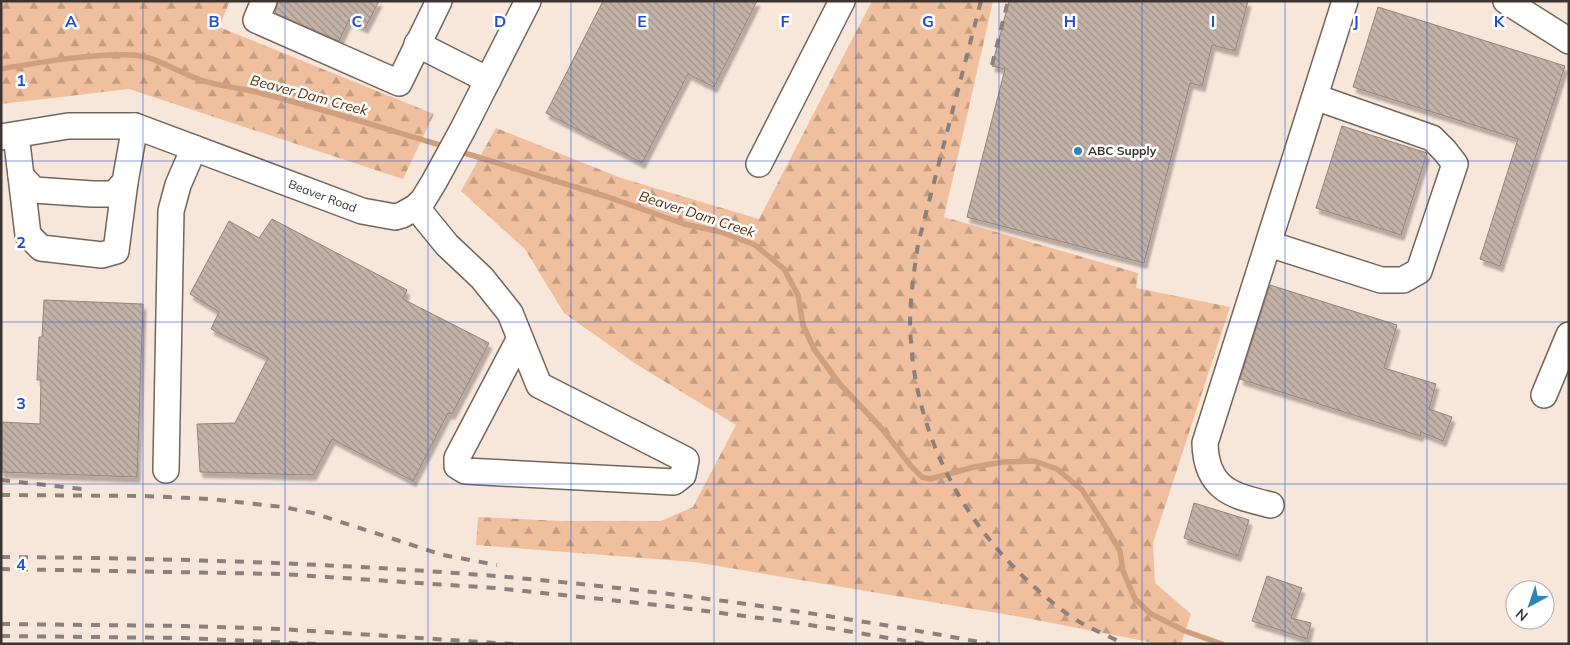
<svg xmlns="http://www.w3.org/2000/svg" width="1570" height="645" viewBox="0 0 1570 645" font-family="Mulish,sans-serif">
  <style>
    .forest { fill: url(#forest-firs) }
    .lines { fill: none; stroke-linecap: round; stroke-linejoin: round }
    .stream { stroke: #d09f7d; stroke-width: 5.5 }
    .building { fill: url(#building-back-hatch); stroke: #94847a; filter: url(#shadow) }
    .minor-casing { stroke: #74655b; stroke-width: 28 }
    .minor { stroke: #fff; stroke-width: 25 }
    .rail { stroke: #8c817a; stroke-width: 4; stroke-dasharray: 9 9; stroke-linecap: butt }
    .grid { fill: none; stroke: #1d4ed8; stroke-width: 1; stroke-opacity: 0.55 }
    .poi-dot { fill: #2d86b4; stroke: #fff; stroke-width: 2 }
    .labels { text-anchor: middle; stroke-width: 5; stroke-linejoin: round; paint-order: stroke }
    .poi-label { font-size: 12px; font-weight: bold; fill: #3b3430; stroke: #fff; text-anchor: start }
    .street-label { font-size: 12px; fill: #3b3430; stroke: #fff }
    .water-label { font-size: 14px; font-style: italic; fill: #5d2f05; stroke: #fff }
    .grid-label { font-size: 16px; text-anchor: middle; font-weight: bold; fill: #1d4ed8; stroke: #fff; stroke-width: 5; stroke-linejoin: round; paint-order: stroke }
  </style>
  <defs>
    <pattern id="forest-firs" width="22" height="20" patternUnits="userSpaceOnUse" patternTransform="scale(1.25)"><rect width="22" height="20" fill="#f0bf9d"/><path d="M5 1l3.5 6h-7zM16 11l3.5 6h-7z" fill="#c49c80"/></pattern>
    <pattern id="building-back-hatch" width="6" height="6" patternUnits="userSpaceOnUse" patternTransform="scale(1.25)"><rect width="6" height="6" fill="#c3b2a7"/><path d="M-1 5l2 2M0 0l6 6M5-1l2 2" fill="none" stroke="#a09288"/></pattern>
    <filter id="shadow"><feDropShadow dx="3" dy="5.5" stdDeviation="1" flood-color="#0004"/></filter>
  </defs>
  <rect width="100%" height="100%" fill="#f7e6da"/>
  <!-- forest -->
  <g class="forest">
    <polygon points="1,1 230,1 219,27 434,114 403,179 129,89 1,104"/>
    <polygon points="872,1 993,1 944,217 1138,273 1136,288 1230,307 1153,543 1155,583 1191,614 1181,644 1160,644 1021,617 694,562 476,545 478,517 561,521 661,521 693,507 736,425 636,364 564,313 525,249 461,191 496,128 621,178 759,219"/>
  </g>
  <g class="lines">
    <!-- stream -->
    <g class="stream">
      <path d="M1,69C41,62 94,53 134,55C157,57 179,73 201,80C221,87 244,88 264,94C326,110 386,129 447,147"/>
      <polyline points="458,151 608,197 684,224 721,232 755,245 784,269 798,295 803,325 814,349 839,383 883,430 911,466 922,477 930,479 974,467 1003,462 1034,461 1057,469 1082,490 1106,527 1120,551 1123,571 1135,599 1151,614 1185,631 1222,644"/>
    </g>
  </g>
  <!-- building -->
  <g class="building">
    <polygon points="278,1 379,1 365,28 349,20 339,41 275,13"/>
    <polygon points="603,1 757,1 714,87 688,74 642,163 546,113"/>
    <polygon points="1009,1 1248,1 1235,51 1212,45 1202,86 1190,83 1144,263 967,217 1005,69 992,66"/>
    <polygon points="1378,7 1565,66 1500,266 1480,259 1518,139 1353,87"/>
    <polygon points="1342,126 1427,153 1401,235 1316,208"/>
    <polygon points="272,219 407,290 403,299 489,343 452,414 448,413 413,481 332,439 313,475 200,472 197,424 235,423 268,358 211,329 219,312 190,294 229,221 259,238"/>
    <polygon points="1270,285 1397,325 1384,368 1436,384 1429,409 1452,417 1443,441 1421,432 1420,436 1240,379"/>
    <polygon points="44,300 143,304 137,477 1,472 1,422 40,424 41,380 37,380 39,337 42,337"/>
    <polygon points="1194,503 1249,520 1238,556 1184,538"/>
    <polygon points="1267,576 1302,588 1291,618 1311,623 1307,639 1252,621"/>
  </g>
  <g class="lines">
    <defs>
      <g id="minor">
        <polyline points="264,1 256,20 399,83 439,1"/>
        <polyline points="1506,1 1569,41"/>
        <polyline points="417,44 488,80"/>
        <polyline points="16,135 21,176 34,190 92,194 114,194 125,182 135,126"/>
        <path id="s1" d="M1,137L68,126H135L362,211L395,217L402,215L416,207L423,200L434,182L463,129L528,1"/>
        <polyline points="759,164 842,1"/>
        <polyline points="21,176 28,235 41,248 102,255 116,251 125,182"/>
        <polyline points="416,207 447,245 482,278 510,313 539,385 686,460 683,475 674,482 465,471 457,466 457,458 520,338"/>
        <polyline points="1269,244 1381,280 1403,280 1419,271 1455,164 1445,151 1432,138 1315,97"/>
        <polyline points="1544,395 1569,335"/>
        <polyline points="166,470 171,211 178,185 194,148"/>
        <path d="M1271,505C1232,496 1206,489 1205,443L1345,1"/>
      </g>
    </defs>
    <!-- minor casing -->
    <use href="#minor" class="minor-casing"/>
    <!-- minor -->
    <use href="#minor" class="minor"/>
    <!-- rail -->
    <g class="rail">
      <path d="M981,1L918,244C914,271 910,299 910,327C910,336 912,345 912,354C921,442 964,522 1029,582C1045,597 1064,613 1083,624C1096,631 1111,637 1124,644"/>
      <polyline points="992,65 1008,1"/>
      <polyline points="1,480 90,490"/>
      <polyline points="1,495 145,496 209,499 283,507 313,513 443,555 497,565"/>
      <path d="M1,557C166,558 331,563 495,576C661,590 826,613 990,644"/>
      <polyline points="1,569 282,574 495,588 667,606 798,623 925,644"/>
      <polyline points="1,624 185,626 280,629 513,644"/>
      <polyline points="1,636 184,638 317,644"/>
    </g>
  </g>
  <!-- grid -->
  <path class="grid" d="M143,1V644M285,1V644M428,1V644M571,1V644M714,1V644M856,1V644M999,1V644M1142,1V644M1285,1V644M1427,1V644M1,161H1569M1,322H1569M1,484H1569"/>
  <!-- markers -->
  <circle class="poi-dot" cx="1078" cy="151" r="5"/>
  <g class="labels">
    <!-- poi labels -->
    <g class="poi-label">
      <text x="1088" y="155">ABC Supply</text>
    </g>
    <!-- street labels -->
    <g class="street-label">
      <text dy="4" stroke="none"><textPath href="#s1" startOffset="335">Beaver Road</textPath></text>
    </g>
    <!-- water labels -->
    <g class="water-label">
      <text transform="translate(309 95) rotate(15)" y="5">Beaver Dam Creek</text>
      <text transform="translate(697 214) rotate(18)" y="5">Beaver Dam Creek</text>
    </g>
  </g>
  <g class="grid-label">
    <text x="71" y="27">A</text>
    <text x="214" y="27">B</text>
    <text x="357" y="27">C</text>
    <text x="500" y="27">D</text>
    <text x="642" y="27">E</text>
    <text x="785" y="27">F</text>
    <text x="928" y="27">G</text>
    <text x="1070" y="27">H</text>
    <text x="1213" y="27">I</text>
    <text x="1356" y="27">J</text>
    <text x="1499" y="27">K</text>
    <text x="21" y="86">1</text>
    <text x="21" y="248">2</text>
    <text x="21" y="409">3</text>
    <text x="21" y="570">4</text>
  </g>
  <!-- border -->
  <rect width="1570" height="645" fill="none" stroke="#3b3430" stroke-width="5"/>
  <!-- north arrow -->
  <g transform="translate(1530 605) rotate(220)"><circle r="24" fill="#ffffff" stroke="#b1aeac"/>
  <path d="M0-4L9 19L0 12L-9 19Z" fill="#2d86b4"/>
  <text y="-8" font-size="14" font-weight="bold" text-anchor="middle" fill="#3b3430">N</text>
  </g>
</svg>
